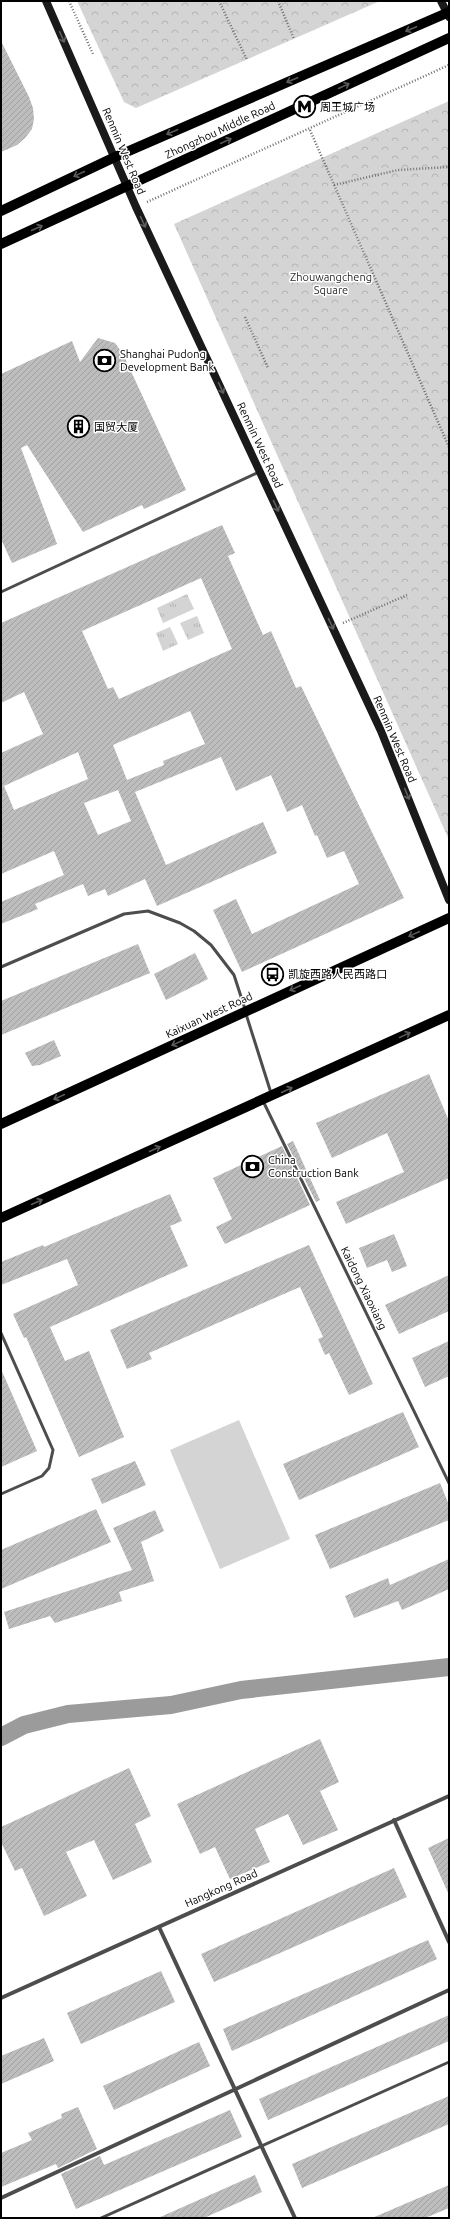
<svg xmlns="http://www.w3.org/2000/svg" width="450" height="2219" viewBox="0 0 450 2219" font-family="Ubuntu,'Noto Sans SC',sans-serif">
  <style>
    .grass { fill: url(#grass-tufts) }
    .park { fill: url(#park-crowns) }
    .pitch { fill: #d4d4d4 }
    .lines { fill: none; stroke-linecap: round; stroke-linejoin: round }
    .canal { stroke: #9b9b9b; stroke-width: 18 }
    .building { fill: url(#building-hatch); fill-rule: evenodd }
    .path { stroke: #6f6f6f; stroke-width: 2.5; stroke-dasharray: 1 2; stroke-linecap: butt }
    .lane { stroke: #4d4d4d; stroke-width: 3 }
    .street { stroke: #4d4d4d; stroke-width: 4 }
    .secondary { stroke: #1a1a1a; stroke-width: 8 }
    .primary { stroke: #000; stroke-width: 10 }
    .oneway { stroke: #595959 }
    .oneway2 { stroke: #5f5f5f }
    .labels { text-anchor: middle; stroke-width: 3; stroke-linejoin: round; paint-order: stroke }
    .poi-label { font-size: 11px; fill: #000; stroke: #fff; text-anchor: start }
    .street-label { font-size: 11px; fill: #000; stroke: #fff }
    .park-label { font-size: 11px; fill: #2b2b2b; stroke: #fff }
  </style>
  <defs>
    <pattern id="grass-tufts" width="24" height="20" patternUnits="userSpaceOnUse"><rect width="24" height="20" fill="#d4d4d4"/><path d="M3 7l-1-3M5 7V3M7 7l1-3M15 17l-1-3M17 17v-4M19 17l1-3" fill="none" stroke="#b4b4b4"/></pattern>
    <pattern id="park-crowns" width="20" height="18" patternUnits="userSpaceOnUse"><rect width="20" height="18" fill="#d4d4d4"/><path d="M2 6a3 3 0 1 1 6 0M12 15a3 3 0 1 1 6 0" fill="none" stroke="#b4b4b4"/></pattern>
    <pattern id="building-hatch" width="6" height="6" patternUnits="userSpaceOnUse"><rect width="6" height="6" fill="#bdbdbd"/><path d="M-1 1l2-2M0 6l6-6M5 7l2-2" fill="none" stroke="#a1a1a1"/></pattern>
  </defs>
  <rect width="100%" height="100%" fill="#fff"/>
  <!-- grass -->
  <g class="grass">
    <polygon points="187,594 194,609 163,623 157,608"/>
    <polygon points="197,616 204,633 188,640 180,623"/>
    <polygon points="170,627 178,644 163,651 156,633"/>
  </g>
  <!-- park -->
  <g class="park">
    <polygon points="77,1 380,1 136,108 124,102"/>
    <polygon points="449,101 449,840 174,224"/>
  </g>
  <!-- pitch -->
  <polygon class="pitch" points="239,1420 290,1539 220,1569 170,1450"/>
  <g class="lines">
    <!-- canal -->
    <polyline class="canal" points="1,1737 24,1725 68,1714 171,1705 241,1690 449,1667"/>
  </g>
  <!-- building -->
  <g class="building">
    <polygon points="1,41 29,97 33,108 34,119 32,129 25,138 17,145 1,152"/>
    <polygon points="98,338 115,343 123,354 186,490 144,509 142,505 83,532 27,445 21,448 57,544 12,563 1,539 1,374 72,341 80,362"/>
    <path d="M222,525L235,553L228,556L263,635L271,631L296,688L301,686L404,898L242,972L213,910L236,899L252,934L359,884L344,851L327,858L317,835L315,836L302,805L287,812L271,775L236,791L221,757L135,792L166,865L263,822L277,853L157,906L145,879L108,896L105,889L88,896L83,884L35,904L38,909L1,924V902L64,875L54,851L1,874V753L43,734L24,692L1,703V623ZM201,578L232,649L119,699L113,687L108,689L82,631ZM190,711L205,744L163,761L164,765L127,780L113,745ZM78,752L88,779L14,810L4,786ZM118,790L131,821L98,835L84,803Z"/>
    <polygon points="138,944 150,973 1,1035 1,1001"/>
    <polygon points="195,953 208,979 166,1000 154,974"/>
    <polygon points="54,1040 61,1056 40,1065 32,1066 25,1053"/>
    <polygon points="429,1074 449,1121 449,1178 346,1224 336,1202 404,1172 387,1133 332,1158 316,1123"/>
    <polygon points="293,1141 320,1200 316,1202 287,1144"/>
    <polygon points="282,1146 310,1205 225,1244 216,1227 232,1219 213,1178"/>
    <polygon points="170,1194 182,1221 170,1226 188,1266 50,1327 65,1361 89,1351 124,1437 79,1457 26,1337 24,1338 13,1314 78,1285 67,1259 1,1285 1,1262 43,1245 44,1247"/>
    <polygon points="394,1234 407,1266 392,1272 387,1260 367,1268 359,1248"/>
    <polygon points="309,1245 373,1384 349,1395 329,1353 325,1355 318,1339 323,1337 300,1287 149,1353 152,1359 127,1369 110,1330"/>
    <polygon points="449,1275 449,1311 399,1334 385,1305"/>
    <polygon points="449,1341 449,1376 425,1387 412,1358"/>
    <polygon points="1,1369 37,1451 1,1467"/>
    <polygon points="403,1412 419,1447 299,1500 283,1464"/>
    <polygon points="135,1461 146,1485 102,1504 91,1479"/>
    <polygon points="440,1483 449,1505 449,1520 330,1569 315,1535"/>
    <polygon points="96,1509 111,1542 1,1589 1,1550"/>
    <polygon points="155,1510 164,1531 141,1542 154,1581 119,1592 122,1601 55,1623 50,1616 9,1629 4,1612 132,1570 113,1528"/>
    <polygon points="449,1559 449,1589 402,1610 398,1601 354,1618 345,1596 388,1578 390,1585"/>
    <polygon points="320,1739 339,1782 320,1791 338,1830 303,1845 288,1814 255,1829 270,1862 230,1879 215,1847 200,1854 177,1804"/>
    <polygon points="129,1768 151,1816 135,1824 152,1862 113,1880 94,1840 66,1852 87,1896 44,1916 22,1868 15,1871 1,1842 1,1827"/>
    <polygon points="449,1838 449,1895 428,1848"/>
    <polygon points="394,1868 407,1897 214,1982 201,1954"/>
    <polygon points="428,1940 437,1959 232,2051 223,2029"/>
    <polygon points="161,1971 175,2002 81,2044 67,2013"/>
    <polygon points="449,2015 449,2041 268,2120 259,2099"/>
    <polygon points="44,2038 54,2061 1,2084 1,2056"/>
    <polygon points="199,2042 210,2066 114,2110 103,2086"/>
    <polygon points="449,2096 449,2124 302,2188 292,2164"/>
    <polygon points="78,2107 97,2149 58,2168 56,2164 1,2187 1,2153 32,2140 28,2133 62,2118 61,2114"/>
    <polygon points="230,2110 242,2137 76,2209 61,2174 100,2156 104,2165"/>
    <polygon points="255,2175 262,2192 204,2218 158,2218"/>
    <polygon points="449,2185 449,2208 425,2218 372,2218"/>
  </g>
  <g class="lines">
    <!-- path -->
    <g class="path">
      <polyline points="69,1 93,54"/>
      <polyline points="219,1 247,60"/>
      <polyline points="278,1 294,39"/>
      <polyline points="310,130 449,447"/>
      <polyline points="334,185 398,170 449,167"/>
      <polyline points="147,202 449,65"/>
      <polyline points="245,317 268,368"/>
      <polyline points="343,623 407,595"/>
    </g>
    <!-- lane -->
    <g class="lane">
      <polyline points="1,592 259,472"/>
      <polyline points="1,967 124,914 148,911 180,923 194,931 211,945 234,975 245,1009"/>
      <polyline points="246,1014 271,1093"/>
      <polyline points="263,1101 449,1483"/>
      <polyline points="1,1333 53,1450 49,1468 42,1476 1,1494"/>
      <polyline points="101,2218 449,2062"/>
    </g>
    <!-- street -->
    <g class="street">
      <polyline points="394,1820 449,1942"/>
      <polyline points="159,1927 295,2218"/>
      <polyline points="1,1998 449,1796"/>
      <polyline points="1,2198 449,1990"/>
    </g>
    <!-- secondary -->
    <g class="secondary">
      <polyline points="46,1 136,207 381,731 449,900"/>
      <polyline points="441,1 449,17"/>
    </g>
    <!-- primary -->
    <g class="primary">
      <polyline points="1,211 115,157 449,12"/>
      <polyline points="1,244 449,38"/>
      <polyline points="1,1124 449,918"/>
      <polyline points="1,1218 449,1015"/>
    </g>
  </g>
  <!-- one-way arrows -->
  <defs><path id="oneway-shaft" d="M-6 0H5M1.5-3L5.5 0L1.5 3" fill="none" stroke-width="1.6" stroke-linecap="round" stroke-linejoin="round"/></defs>
  <g class="oneway">
    <use href="#oneway-shaft" transform="translate(411 29) rotate(157)"/>
    <use href="#oneway-shaft" transform="translate(292 80) rotate(157)"/>
    <use href="#oneway-shaft" transform="translate(344 86) rotate(-25)"/>
    <use href="#oneway-shaft" transform="translate(172 132) rotate(157)"/>
    <use href="#oneway-shaft" transform="translate(226 141) rotate(-25)"/>
    <use href="#oneway-shaft" transform="translate(79 174) rotate(155)"/>
    <use href="#oneway-shaft" transform="translate(37 228) rotate(-24)"/>
    <use href="#oneway-shaft" transform="translate(414 934) rotate(155)"/>
    <use href="#oneway-shaft" transform="translate(295 988) rotate(155)"/>
    <use href="#oneway-shaft" transform="translate(405 1035) rotate(-25)"/>
    <use href="#oneway-shaft" transform="translate(177 1043) rotate(155)"/>
    <use href="#oneway-shaft" transform="translate(287 1090) rotate(-25)"/>
    <use href="#oneway-shaft" transform="translate(59 1097) rotate(155)"/>
    <use href="#oneway-shaft" transform="translate(155 1149) rotate(-24)"/>
    <use href="#oneway-shaft" transform="translate(37 1202) rotate(-24)"/>
  </g>
  <g class="oneway2">
    <use href="#oneway-shaft" transform="translate(62 37) rotate(66)"/>
    <use href="#oneway-shaft" transform="translate(143 222) rotate(65)"/>
    <use href="#oneway-shaft" transform="translate(221 388) rotate(65)"/>
    <use href="#oneway-shaft" transform="translate(276 506) rotate(65)"/>
    <use href="#oneway-shaft" transform="translate(331 624) rotate(65)"/>
    <use href="#oneway-shaft" transform="translate(407 794) rotate(68)"/>
  </g>
  <!-- icons -->
  <defs>
    <symbol id="metro-ring" viewBox="-11 -11 22 22"><circle r="9.5" fill="#fff" stroke="#000" stroke-width="1.5"/><path d="M-5.5 5V-5H-3L0 0L3-5H5.5V5H3V-.5L0 4L-3-.5V5Z" fill="#000"/></symbol>
    <symbol id="bank-ring" viewBox="-11 -11 22 22"><circle r="9.5" fill="#fff" stroke="#000" stroke-width="1.5"/><path d="M-6-4H6V4H-6ZM0-2.3a2.3 2.3 0 1 0 0 4.6a2.3 2.3 0 1 0 0-4.6Z" fill="#000"/></symbol>
    <symbol id="building-ring" viewBox="-11 -11 22 22"><circle r="9.5" fill="#fff" stroke="#000" stroke-width="1.5"/><path d="M-4-6H4V6H1V3H-1V6H-4ZM-2.5-4.3h1.7v1.8h-1.7ZM.8-4.3h1.7v1.8H.8ZM-2.5-1h1.7V.8h-1.7ZM.8-1h1.7V.8H.8Z" fill="#000"/></symbol>
    <symbol id="bus-ring" viewBox="-11 -11 22 22"><circle r="9.5" fill="#fff" stroke="#000" stroke-width="1.5"/><path d="M-5-6H5V4H4V6H2V4H-2V6H-4V4H-5ZM-3.5-4V0h7V-4ZM-3.5 1.2v1.5H-2V1.2ZM2 1.2v1.5H3.5V1.2Z" fill="#000"/></symbol>
  </defs>
  <g fill-rule="evenodd">
    <use href="#metro-ring" x="292" y="94" width="25" height="25"/>
    <use href="#bank-ring" x="92" y="348" width="25" height="25"/>
    <use href="#building-ring" x="66" y="414" width="25" height="25"/>
    <use href="#bus-ring" x="260" y="962" width="25" height="25"/>
    <use href="#bank-ring" x="240" y="1154" width="25" height="25"/>
  </g>
  <g class="labels">
    <!-- poi labels -->
    <g class="poi-label">
      <text x="320" y="111">周王城广场</text>
      <text x="120" y="358">Shanghai Pudong<tspan x="120" dy="13">Development Bank</tspan></text>
      <text x="94" y="431">国贸大厦</text>
      <text x="288" y="978">凯旋西路人民西路口</text>
      <text x="268" y="1164">China<tspan x="268" dy="13">Construction Bank</tspan></text>
    </g>
    <!-- street labels -->
    <g class="street-label">
      <text transform="translate(220 130) rotate(-25)" y="4">Zhongzhou Middle Road</text>
      <text transform="translate(124 151) rotate(67)" y="4">Renmin West Road</text>
      <text transform="translate(260 445) rotate(65)" y="4">Renmin West Road</text>
      <text transform="translate(395 739) rotate(67)" y="4">Renmin West Road</text>
      <text transform="translate(209 1015) rotate(-25)" y="4">Kaixuan West Road</text>
      <text transform="translate(364 1288) rotate(64)" y="4">Kaidong Xiaoxiang</text>
      <text transform="translate(221 1888) rotate(-24)" y="4">Hangkong Road</text>
    </g>
    <!-- park labels -->
    <g class="park-label">
      <text x="331" y="281">Zhouwangcheng<tspan x="331" dy="13">Square</tspan></text>
    </g>
  </g>
  <!-- border -->
  <rect width="450" height="2219" fill="none" stroke="#000000" stroke-width="4"/>
</svg>
